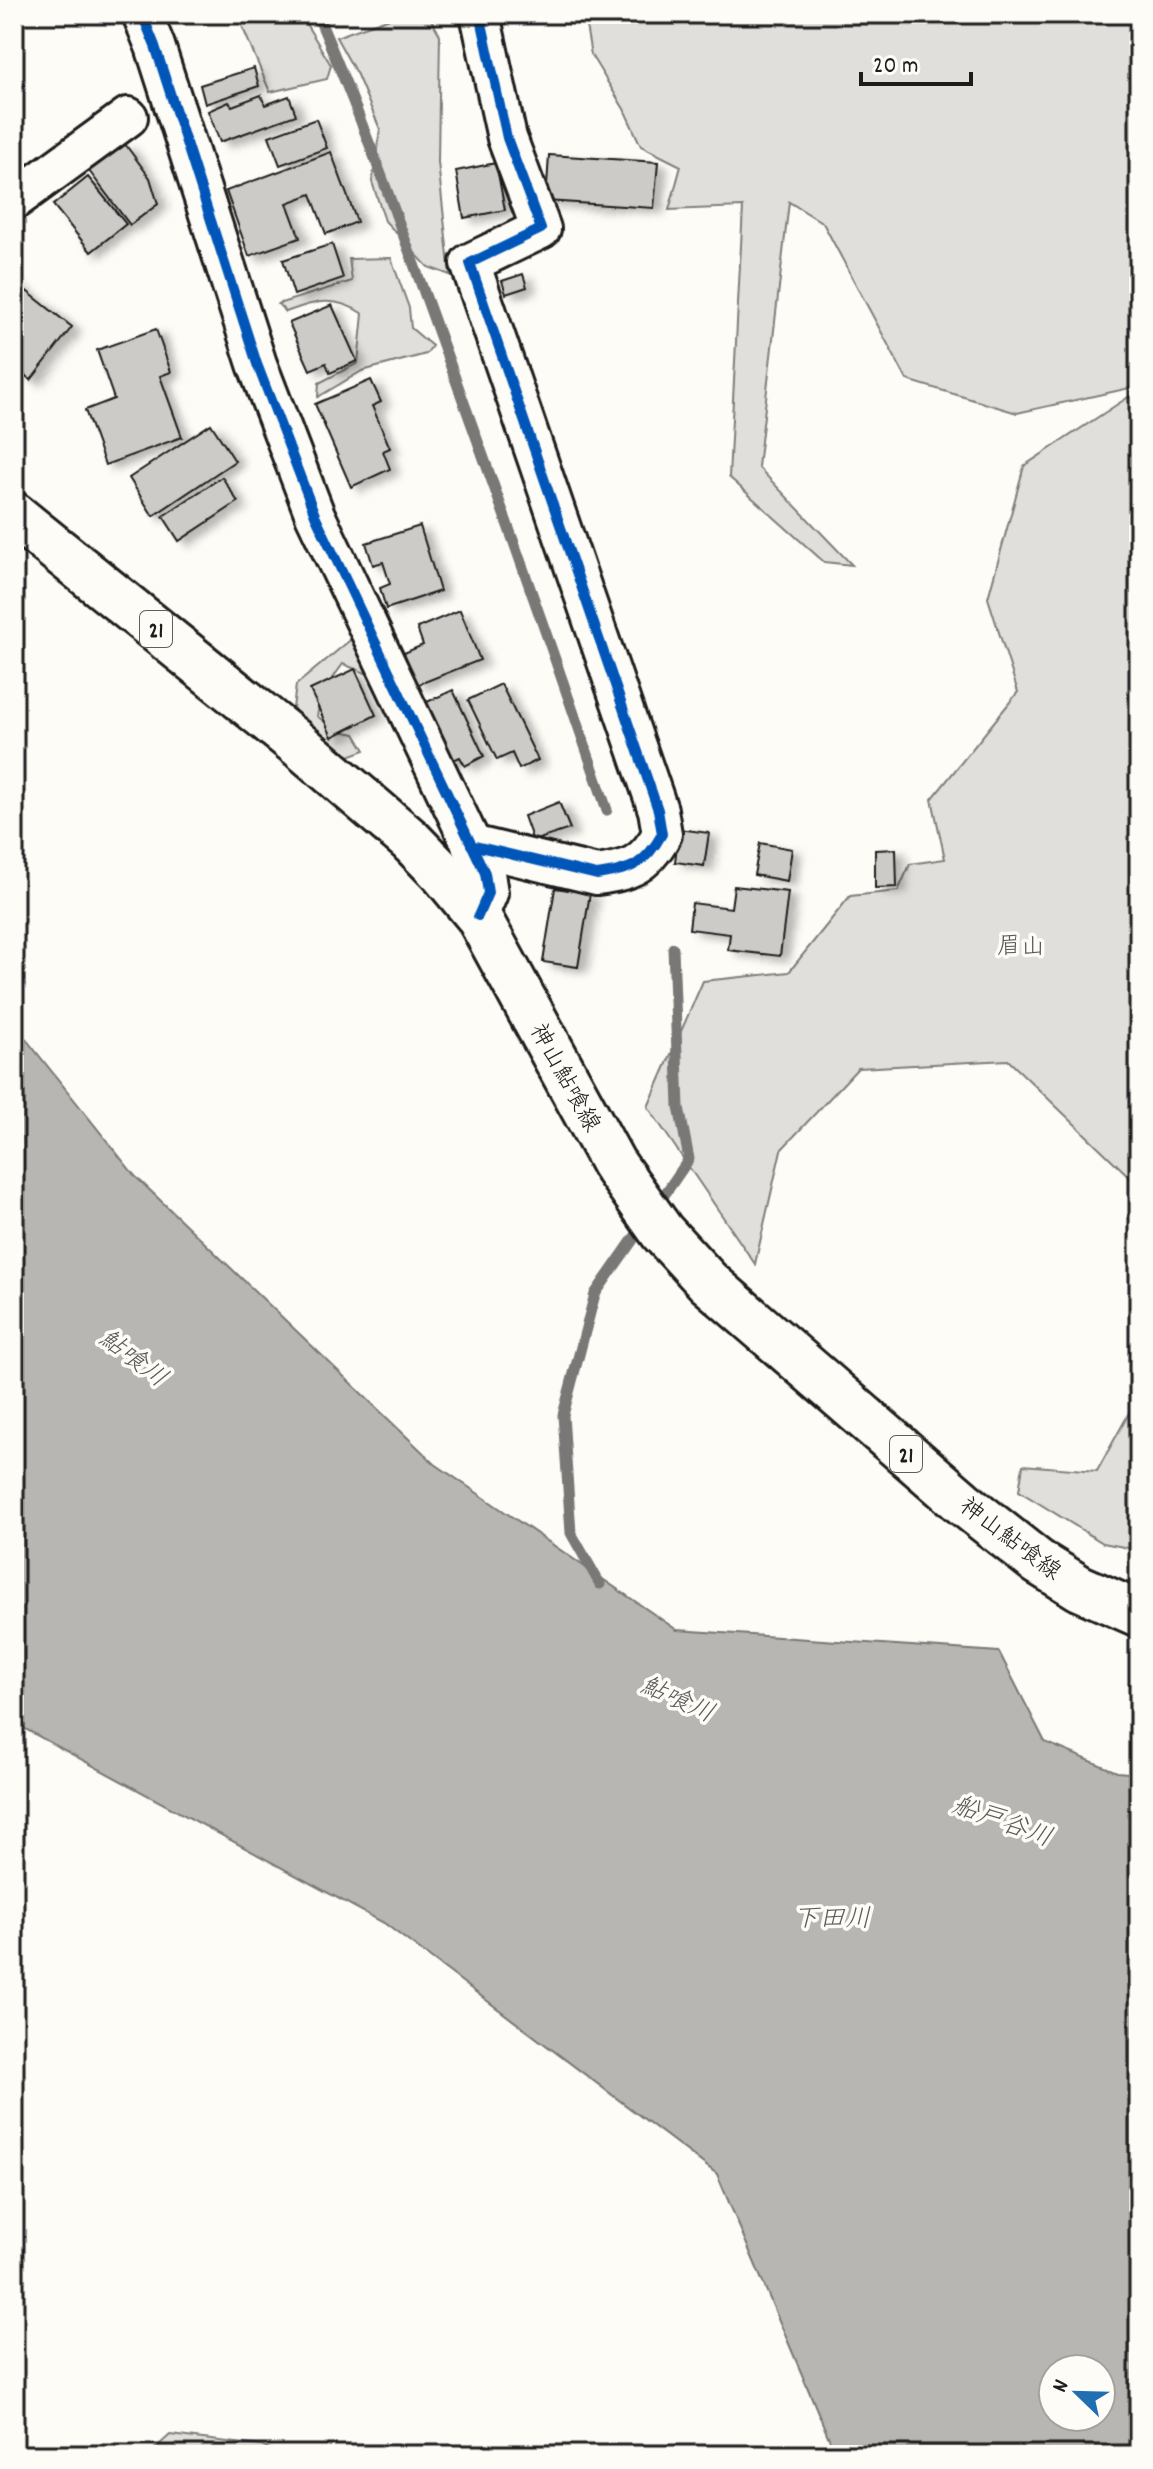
<svg xmlns="http://www.w3.org/2000/svg" width="1153" height="2469" viewBox="0 0 1153 2469" font-family="Dekko,'Klee One',sans-serif">
  <style>
    .green { fill: #e0dfdb; stroke: #7e7e7c; stroke-width: 2 }
    .water { fill: #b7b6b2; stroke: #797876; stroke-width: 2; fill-rule: evenodd }
    .lines { fill: none; stroke-linecap: round; stroke-linejoin: round }
    .stream { stroke: #797876; stroke-width: 11 }
    .building { fill: #cccbc8; stroke: #1c1c1c; stroke-width: 2; filter: url(#shadow) }
    .street-casing { stroke: #1c1c1c; stroke-width: 44 }
    .primary-casing { stroke: #1c1c1c; stroke-width: 50 }
    .street { stroke: #fdfcf7; stroke-width: 38 }
    .primary { stroke: #fdfcf7; stroke-width: 44 }
    .cycleway-casing { stroke: #fdfcf7; stroke-width: 15 }
    .cycleway { stroke: #0057b8; stroke-width: 10 }
    .labels { text-anchor: middle; stroke-width: 7; stroke-linejoin: round; paint-order: stroke }
    .shield { fill: #fdfcf7; stroke: #605f5e; stroke-width: 2 }
    .shield-label { font-size: 22px; font-weight: bold; fill: #1c1c1c }
    .park-label { font-size: 24px; fill: #575655; stroke: #fdfcf7 }
    .street-label { font-size: 24px; fill: #1c1c1c; stroke: #fdfcf7 }
    .water-label { font-size: 26px; font-style: italic; fill: #5a5a58; stroke: #fdfcf7 }
  </style>
  <defs>
    <filter id="shadow"><feDropShadow dx="9" dy="5" stdDeviation="4" flood-color="#0004"/></filter>
  </defs>
  <rect width="100%" height="100%" fill="#fdfcf7"/>
  <filter id="ink" filterUnits="userSpaceOnUse"><feTurbulence type="fractalNoise" baseFrequency=".0125" numOctaves="2"/><feDisplacementMap in="SourceGraphic" scale="16" xChannelSelector="R" yChannelSelector="G"/><feConvolveMatrix kernelMatrix="1 2 1 2 8 2 1 2 1" color-interpolation-filters="sRGB"/></filter>
  <g filter="url(#ink)">
    <!-- green -->
    <g class="green">
      <polygon points="237,14 300,14 331,65 327,79 270,92"/>
      <polygon points="401,14 428,14 440,35 438,162 450,275 428,267 385,221 372,182 380,129 357,75 336,37"/>
      <polygon points="584,14 1139,14 1139,386 1017,413 907,380 823,223 789,202 758,467 852,565 824,562 729,477 743,207 669,210 681,166 641,146 624,109 591,55"/>
      <path d="M391,258L409,308L411,328L432,346L426,354L362,371L318,397L319,383L358,363L363,314C335,295 315,301 286,312L278,304L352,281L349,259Z"/>
      <polygon points="1139,390 1139,1235 1138,1185 1008,1060 858,1068 781,1150 755,1264 648,1107 703,981 789,972 850,896 898,891 910,864 945,859 932,799 1018,692 988,598 1024,466"/>
      <polygon points="355,636 372,664 368,674 343,664 322,693 317,716 336,730 355,734 365,750 346,757 324,744 293,708 296,685"/>
      <polygon points="1139,1395 1139,1550 1103,1543 1019,1491 1023,1465 1097,1471"/>
      <polygon points="170,2435 261,2446 287,2455 148,2455"/>
    </g>
    <!-- water -->
    <path class="water" d="M14,1024L135,1176L435,1464L677,1630L999,1652L1045,1742L1117,1772L1139,1774V2455H836L717,2174L384,1923L14,1723ZM1053,2369H1101V2417H1053Z"/>
    <g class="lines">
      <!-- stream -->
      <g class="stream">
        <path d="M317,14C365,125 405,240 446,353C501,505 555,657 607,810"/>
        <polyline points="656,1207 689,1159 679,1107 673,948"/>
        <polyline points="600,1584 571,1533 563,1415 595,1294 644,1224"/>
      </g>
    </g>
    <!-- building -->
    <g class="building">
      <polygon points="254,68 259,86 205,104 200,85"/>
      <polygon points="261,95 265,105 289,96 296,115 220,142 208,111 229,102 232,106"/>
      <polygon points="316,119 327,148 280,165 269,136"/>
      <polygon points="125,144 150,178 158,204 130,225 89,171"/>
      <polygon points="331,152 357,222 326,234 311,194 287,203 300,238 249,256 226,191"/>
      <polygon points="549,155 658,162 654,208 546,201"/>
      <polygon points="496,163 505,210 464,218 456,171"/>
      <polygon points="88,177 126,224 91,252 53,205"/>
      <polygon points="332,244 343,278 294,295 283,260"/>
      <polygon points="523,274 527,287 506,294 502,281"/>
      <polygon points="14,281 72,327 31,380 14,367"/>
      <polygon points="332,305 357,361 330,373 326,363 310,370 289,323"/>
      <polygon points="156,329 171,372 160,376 182,437 105,465 85,410 114,399 97,350"/>
      <polygon points="371,380 381,402 372,406 390,448 383,451 390,469 351,487 315,404"/>
      <polygon points="211,424 235,461 153,516 129,478"/>
      <polygon points="222,477 238,502 179,541 163,516"/>
      <polygon points="420,526 440,591 386,609 380,588 390,584 383,562 373,565 366,543"/>
      <polygon points="460,610 480,660 417,685 404,653 423,645 417,628"/>
      <polygon points="355,669 376,715 332,737 310,690"/>
      <polygon points="501,684 538,760 519,769 512,753 497,760 468,700"/>
      <polygon points="453,690 484,756 465,766 460,757 444,764 416,707"/>
      <polygon points="559,802 570,829 533,841 524,816"/>
      <polygon points="679,829 709,833 704,866 675,862"/>
      <polygon points="760,843 792,849 787,881 754,875"/>
      <polygon points="896,849 897,887 875,888 875,850"/>
      <polygon points="734,886 788,892 780,956 728,950 730,934 689,929 692,903 731,908"/>
      <polygon points="555,888 590,893 578,967 543,962"/>
    </g>
    <g class="lines">
      <defs>
        <g id="street">
          <polyline points="142,14 155,46 257,364 315,515 485,873 488,893 478,916"/>
          <polyline points="14,200 128,117"/>
          <path d="M471,845L597,875C631,870 645,865 662,834L658,810L470,263L541,229L507,138L480,14"/>
        </g>
        <polyline id="primary" points="14,515 298,744 410,840 443,874 478,916 613,1163 662,1232 708,1282 962,1502 1038,1562 1080,1588 1139,1614"/>
      </defs>
      <!-- street casing -->
      <use href="#street" class="street-casing"/>
      <!-- primary casing -->
      <use href="#primary" class="primary-casing"/>
      <!-- street -->
      <use href="#street" class="street"/>
      <!-- primary -->
      <use href="#primary" class="primary"/>
      <defs>
        <g id="cycleway">
          <polyline points="142,14 155,46 257,364 315,515 485,873 488,893 478,916"/>
          <path d="M471,845L597,875C631,870 645,865 662,834L658,810L470,263L541,229L507,138L480,14"/>
        </g>
      </defs>
      <!-- cycleway casing -->
      <use href="#cycleway" class="cycleway-casing"/>
      <!-- cycleway -->
      <use href="#cycleway" class="cycleway"/>
    </g>
  </g>
  <g class="labels">
    <!-- shield labels -->
    <g class="shield">
      <rect x="140" y="611" width="32" height="36" rx="6"/>
      <rect x="890" y="1436" width="32" height="36" rx="6"/>
    </g>
    <g class="shield-label">
      <text x="156" y="637">21</text>
      <text x="906" y="1462">21</text>
    </g>
    <!-- park labels -->
    <g class="park-label">
      <text x="1021" y="953">眉山</text>
    </g>
    <!-- street labels -->
    <g class="street-label">
      <text transform="translate(566 1077) rotate(61)" y="8">神山鮎喰線</text>
      <text transform="translate(1011 1538) rotate(37)" y="8">神山鮎喰線</text>
    </g>
    <!-- water labels -->
    <g class="water-label">
      <text transform="translate(134 1357) rotate(37)" y="9">鮎喰川</text>
      <text transform="translate(678 1698) rotate(24)" y="9">鮎喰川</text>
      <text transform="translate(1003 1820) rotate(20)" y="9">船戸谷川</text>
      <text x="832" y="1926">下田川</text>
    </g>
  </g>
  <!-- margin -->
  <rect width="1153" height="2469" fill="none" stroke="#fdfcf7" stroke-width="48"/>
  <rect x="24" y="24" width="1105" height="2421" fill="none" stroke="#1c1c1c" stroke-width="3" filter="url(#ink)"/>
  <!-- north arrow -->
  <g transform="translate(1077 2393) rotate(293)"><circle r="38" fill="#fdfcf7" stroke="#a3a29f" stroke-width="2"/>
  <path d="M0-6L14 30L0 20L-14 30Z" fill="#1f6fb2"/>
  <text y="-12" font-size="22" font-weight="bold" text-anchor="middle" fill="#1c1c1c">N</text>
  </g>
  <!-- scale -->
  <path d="M861 72v12h110v-12" fill="none" stroke="#1c1c1c" stroke-width="4"/>
  <text x="873" y="72" font-size="24" fill="#1c1c1c" stroke="#fdfcf7" stroke-width="6" paint-order="stroke">20 m</text>
</svg>
